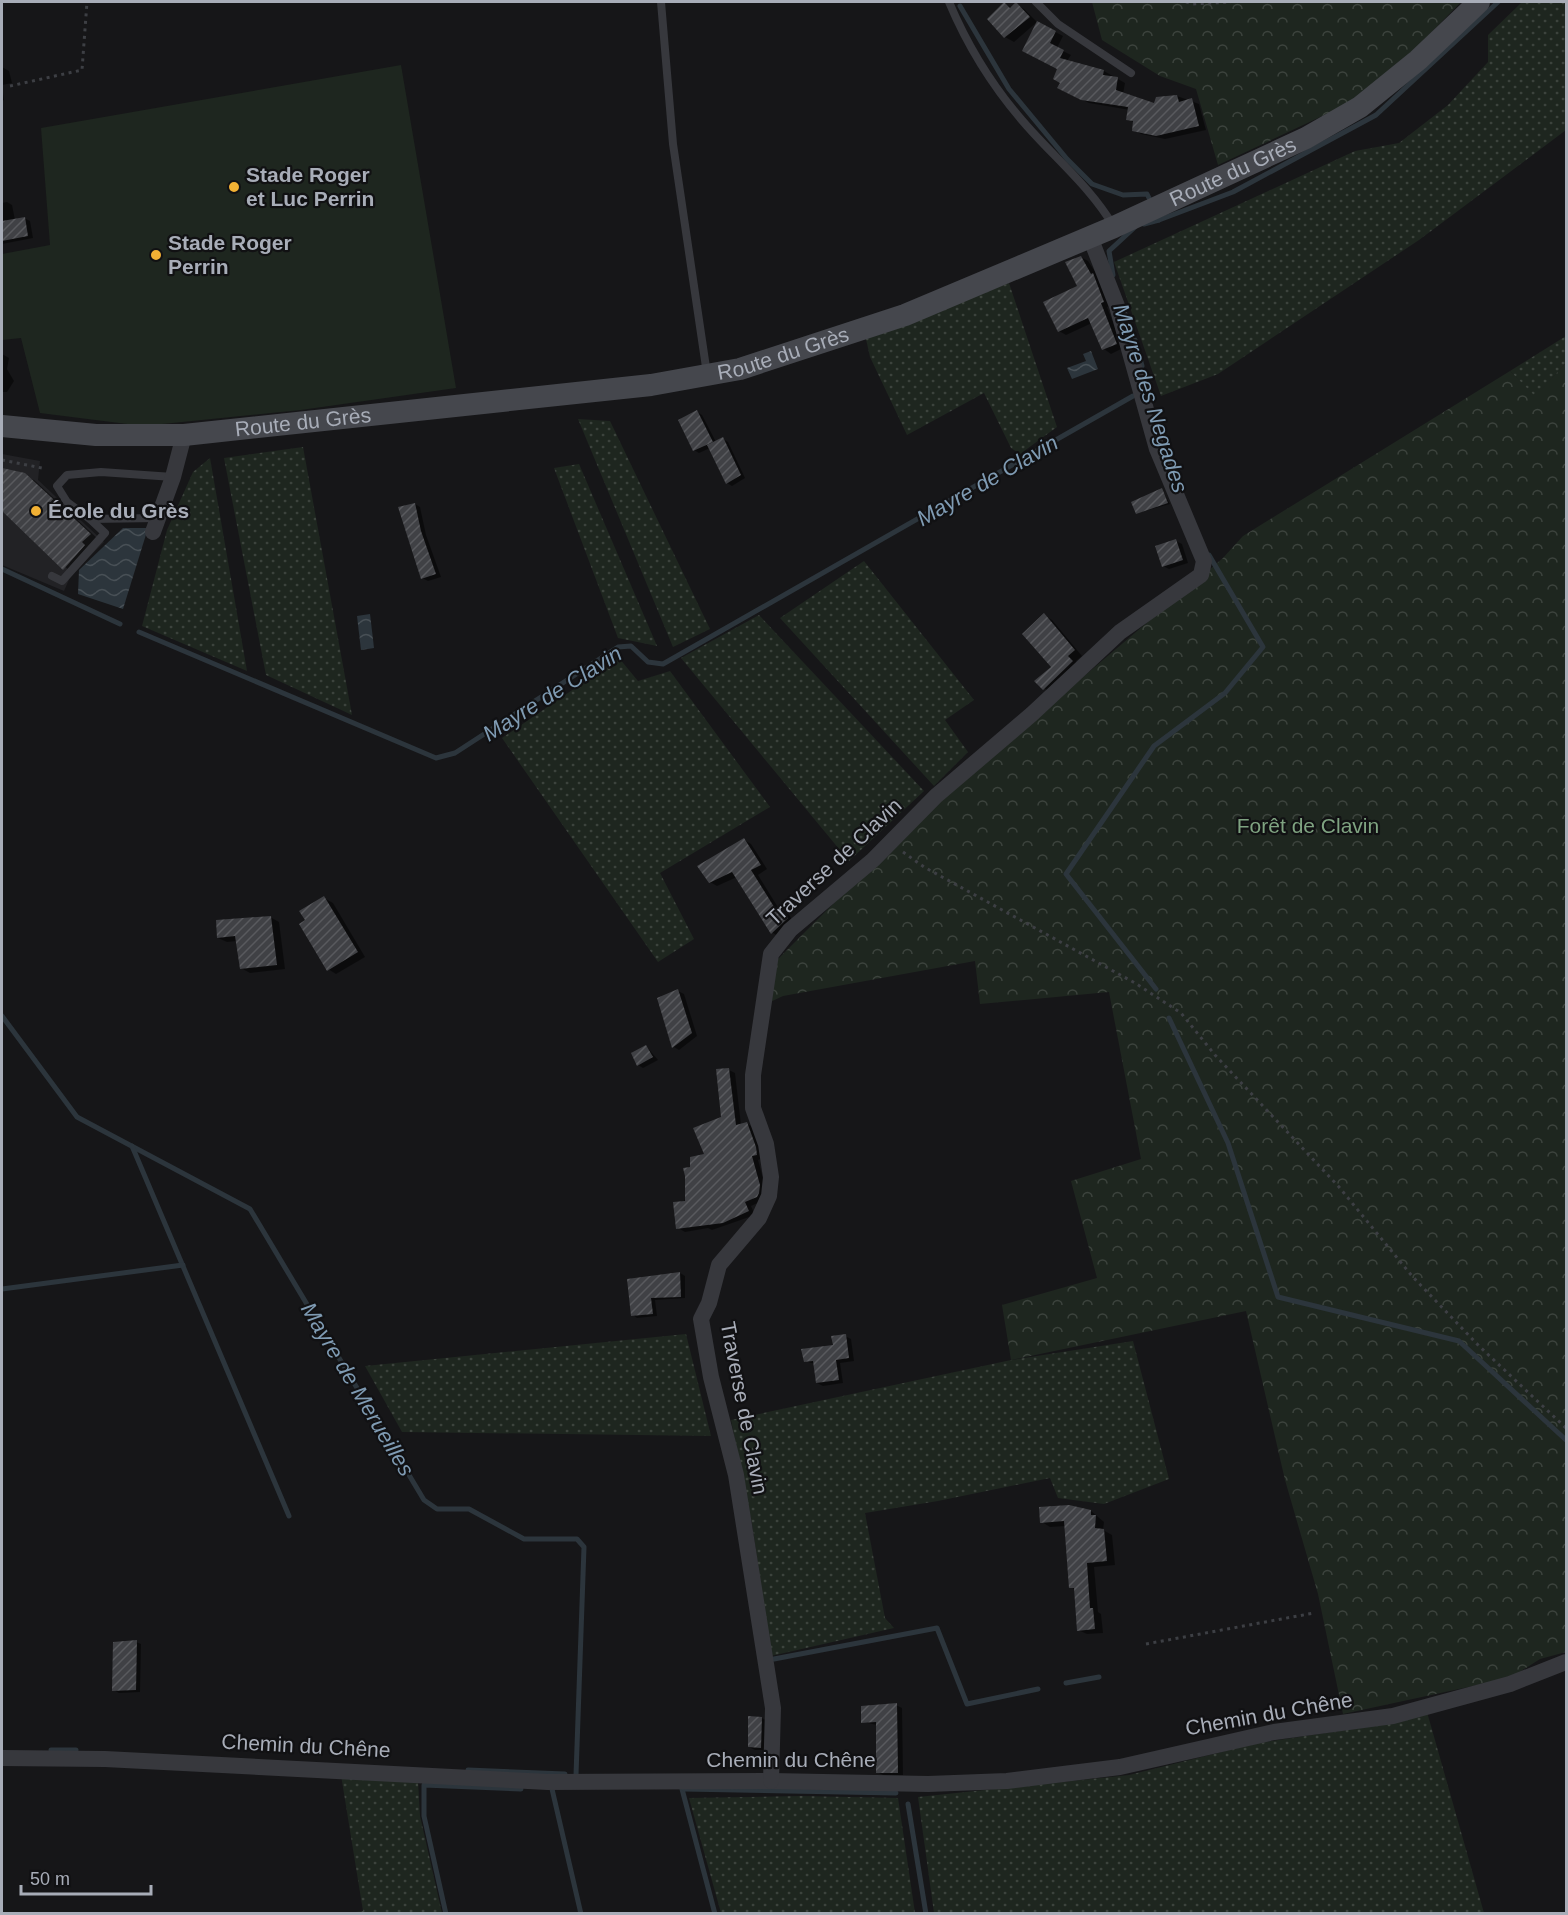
<svg xmlns="http://www.w3.org/2000/svg" width="1568" height="1915" viewBox="0 0 1568 1915" font-family="Helvetica,sans-serif">
  <style>
    .built { fill: #222225 }
    .grass { fill: url(#grass-dots) }
    .forest { fill: url(#forest-crowns) }
    .garden { fill: #1e261f }
    .water { fill: url(#water-waves) }
    .shadow { fill: #0007 }
    .lines { fill: none; stroke-linecap: round; stroke-linejoin: round }
    .stream { stroke: #2c353c; stroke-width: 5 }
    .building { fill: url(#building-hatch) }
    .path { stroke: #3d3f44; stroke-width: 3; stroke-dasharray: 3 4.5; stroke-linecap: butt }
    .lane { stroke: #37383d; stroke-width: 8 }
    .street { stroke: #37383d; stroke-width: 16 }
    .secondary { stroke: #45474d; stroke-width: 22 }
    .poi-dot { fill: #f2b134; stroke: #111113; stroke-width: 2 }
    .labels { text-anchor: middle; stroke-width: 4.5; stroke-linejoin: round; paint-order: stroke }
    .street-label { font-size: 21px; fill: #a8adb8; stroke: #111113 }
    .poi-label { font-size: 21px; font-weight: bold; fill: #a8adb8; stroke: #111113; text-anchor: start }
    .park-label { font-size: 21px; fill: #7fa381; stroke: #111113 }
    .water-label { font-size: 22px; font-style: italic; fill: #7f9bb3; stroke: #111113 }
  </style>
  <defs>
    <pattern id="grass-dots" width="8" height="8" patternUnits="userSpaceOnUse" patternTransform="scale(1.5)"><rect width="8" height="8" fill="#1e261f"/><path d="M2 2h.1M6 6h.1" fill="none" stroke="#3c433d" stroke-width="1.8" stroke-linecap="round"/></pattern>
    <pattern id="forest-crowns" width="20" height="18" patternUnits="userSpaceOnUse" patternTransform="scale(1.5)"><rect width="20" height="18" fill="#1e261f"/><path d="M2 6a3 3 0 1 1 6 0M12 15a3 3 0 1 1 6 0" fill="none" stroke="#3c433d"/></pattern>
    <pattern id="water-waves" width="16" height="10" patternUnits="userSpaceOnUse" patternTransform="scale(1.5)"><rect width="16" height="10" fill="#2c353c"/><path d="M0 5q4-4 8 0t8 0" fill="none" stroke="#485056"/></pattern>
    <pattern id="building-hatch" width="6" height="6" patternUnits="userSpaceOnUse" patternTransform="scale(1.5)"><rect width="6" height="6" fill="#404145"/><path d="M-1 1l2-2M0 6l6-6M5 7l2-2" fill="none" stroke="#595a5e"/></pattern>
  </defs>
  <rect width="100%" height="100%" fill="#161618"/>
  <!-- built -->
  <polygon class="built" points="2,454 40,461 38,480 104,542 71,575 64,591 2,565"/>
  <!-- grass -->
  <g class="grass">
    <polygon points="1522,2 1566,2 1566,130 1419,240 1218,374 1161,396 1114,262 1355,151 1399,143 1448,105 1488,62 1488,35"/>
    <polygon points="1009,283 1057,427 1020,454 1011,448 984,393 907,435 870,357 866,339"/>
    <polygon points="1566,336 1566,363 1535,397 1510,371"/>
    <polygon points="578,419 610,421 710,629 673,647"/>
    <polygon points="303,447 352,715 266,675 224,458"/>
    <polygon points="210,458 247,671 142,626 167,530 193,472"/>
    <polygon points="579,464 657,646 618,638 554,468"/>
    <polygon points="864,561 974,700 945,720 968,752 934,786 780,618"/>
    <polygon points="759,615 924,791 849,861 681,658"/>
    <polygon points="619,658 638,681 670,671 770,807 660,873 694,939 658,962 502,738"/>
    <polygon points="686,1334 711,1436 402,1432 365,1366"/>
    <polygon points="1133,1341 1169,1479 1104,1504 1058,1498 1050,1478 938,1501 865,1513 885,1618 894,1628 771,1656 753,1530 731,1420 1011,1360"/>
    <polygon points="1427,1712 1484,1913 934,1913 918,1797 1129,1775 1258,1743 1373,1726"/>
    <polygon points="341,1775 418,1781 420,1816 442,1913 341,1914 363,1911"/>
    <polygon points="801,1796 898,1798 915,1913 721,1913 689,1798"/>
  </g>
  <!-- forest -->
  <g class="forest">
    <polygon points="1092,2 1461,2 1417,47 1348,104 1218,165 1196,89 1160,76 1102,40"/>
    <polygon points="1566,363 1566,1652 1540,1659 1510,1678 1343,1714 1318,1594 1285,1480 1246,1311 1011,1360 1002,1305 1097,1278 1071,1181 1141,1159 1109,992 980,1004 975,961 783,996 768,1003 778,959 895,842 962,780 1223,558 1243,536 1510,371 1535,396"/>
  </g>
  <!-- garden -->
  <polygon class="garden" points="401,65 456,388 301,410 143,426 40,413 21,338 2,340 2,254 50,245 41,128"/>
  <!-- water -->
  <g class="water">
    <polygon points="1091,351 1098,369 1072,379 1067,368 1086,361 1083,354"/>
    <polygon points="123,528 148,528 123,609 78,594 79,570"/>
    <polygon points="370,614 374,648 361,650 357,616"/>
  </g>
  <!-- shadow -->
  <g class="shadow">
    <polygon points="1003,3 1012,8 1016,4 1024,9 1037,22 1014,42 1005,37 989,19"/>
    <polygon points="1038,23 1063,36 1057,48 1071,55 1067,61 1104,71 1125,83 1123,94 1155,105 1177,96 1199,104 1206,130 1165,139 1141,134 1134,130 1135,123 1128,119 1130,110 1089,103 1067,92"/>
    <polygon points="2,67 9,71 12,83 2,85"/>
    <polygon points="2,87 4,100 2,101"/>
    <polygon points="7,202 12,205 15,220 24,218 30,221 33,238 2,244 2,203"/>
    <polygon points="1081,257 1088,261 1100,279 1111,306 1107,307 1123,348 1111,354 1104,349 1092,323 1066,335 1059,331 1079,287"/>
    <polygon points="2,354 9,358 7,369 14,381 7,392 2,392"/>
    <polygon points="697,412 702,415 716,442 723,439 728,442 745,478 732,486 727,483 710,448 699,453 694,450"/>
    <polygon points="2,469 34,480 98,539 73,574 2,509"/>
    <polygon points="1162,490 1170,504 1137,513"/>
    <polygon points="415,504 420,507 426,535 441,577 428,581 422,578"/>
    <polygon points="1176,541 1182,544 1188,563 1169,569 1163,566"/>
    <polygon points="1044,615 1052,620 1082,656 1076,661 1081,667 1052,693 1044,688 1053,667"/>
    <polygon points="744,840 751,844 767,869 758,875 779,909 788,913 794,923 780,937 773,933 737,877 717,886 710,882"/>
    <polygon points="324,898 333,903 365,957 336,974 328,969 307,921"/>
    <polygon points="270,917 279,922 285,969 250,973 241,968 237,941 227,942 218,938"/>
    <polygon points="678,991 684,994 697,1036 679,1050 674,1047"/>
    <polygon points="646,1046 658,1060 643,1068 638,1065"/>
    <polygon points="729,1070 735,1073 741,1125 746,1123 753,1127 763,1158 758,1160 766,1189 764,1200 751,1206 755,1215 712,1230 708,1228 685,1232 678,1228 692,1168 707,1155 723,1118"/>
    <polygon points="680,1273 685,1276 685,1298 655,1300 657,1316 637,1318 633,1315 629,1280"/>
    <polygon points="845,1336 851,1339 854,1361 840,1363 843,1383 823,1386 817,1383 815,1364 805,1361 834,1346"/>
    <polygon points="1091,1511 1104,1522 1103,1530 1112,1535 1115,1565 1094,1567 1098,1612 1101,1614 1103,1633 1087,1634 1078,1630 1075,1590 1071,1587 1066,1526 1050,1527 1042,1522"/>
    <polygon points="136,1642 141,1644 140,1692 119,1693 114,1690"/>
    <polygon points="896,1705 902,1708 903,1775 883,1775 877,1772 877,1725 863,1722"/>
    <polygon points="762,1718 767,1721 766,1750 755,1750 749,1747"/>
  </g>
  <g class="lines">
    <!-- stream -->
    <g class="stream">
      <polyline points="960,6 1009,89 1067,159 1092,184 1123,195 1147,194 1149,198"/>
      <polyline points="1159,220 1233,192 1376,115 1498,2"/>
      <polyline points="1144,224 1159,220 1156,214"/>
      <polyline points="1113,275 1109,251 1135,227"/>
      <polyline points="1135,340 1142,366"/>
      <polyline points="2,569 120,624"/>
      <polyline points="139,632 436,758 455,753 618,647 631,646 648,662 663,664 1133,396"/>
      <polyline points="1156,989 1066,874 1154,746 1225,693 1263,647 1209,555"/>
      <polyline points="2,1016 77,1117 250,1209 424,1500 437,1509 469,1509 524,1539 577,1539 584,1547 576,1775"/>
      <polyline points="1169,1018 1228,1143 1278,1297 1459,1341 1566,1440"/>
      <polyline points="132,1146 289,1516"/>
      <polyline points="2,1289 183,1265"/>
      <polyline points="774,1659 937,1628 967,1704 1038,1689"/>
      <polyline points="1066,1683 1099,1677"/>
      <polyline points="51,1750 76,1750"/>
      <polyline points="468,1770 565,1774"/>
      <polyline points="552,1789 581,1914"/>
      <polyline points="682,1789 715,1914"/>
      <polyline points="684,1789 896,1793"/>
      <polyline points="908,1804 926,1914"/>
      <polyline points="446,1914 424,1816 424,1785 521,1789"/>
    </g>
  </g>
  <!-- building -->
  <g class="building">
    <polygon points="1004,2 1010,8 1016,2 1030,17 1004,38 987,19"/>
    <polygon points="1037,21 1056,31 1050,43 1064,50 1060,58 1104,70 1103,75 1118,77 1116,90 1154,103 1156,97 1177,95 1179,102 1192,98 1199,126 1156,136 1132,131 1133,121 1126,120 1128,107 1081,100 1057,88 1060,83 1053,79 1057,69 1022,51"/>
    <polygon points="25,217 28,236 2,241 2,221"/>
    <polygon points="1081,256 1091,274 1093,273 1104,302 1101,303 1117,344 1102,350 1088,318 1058,332 1043,302 1077,286 1065,262"/>
    <polygon points="697,410 713,442 693,451 678,420"/>
    <polygon points="723,437 741,475 726,484 707,445"/>
    <polygon points="2,468 25,473 91,534 82,542 85,545 63,570 2,511"/>
    <polygon points="1162,488 1168,503 1136,514 1131,502"/>
    <polygon points="415,503 421,531 436,574 421,579 398,507"/>
    <polygon points="1176,539 1183,560 1162,567 1155,546"/>
    <polygon points="1044,613 1075,650 1068,656 1073,661 1043,690 1034,681 1051,667 1022,634"/>
    <polygon points="744,838 761,865 751,870 776,910 781,907 788,918 771,934 732,872 709,883 697,866"/>
    <polygon points="324,896 358,952 327,971 299,924 305,920 299,911"/>
    <polygon points="271,916 277,965 240,969 235,936 217,938 216,920"/>
    <polygon points="678,989 692,1033 672,1048 657,998"/>
    <polygon points="646,1045 653,1057 637,1066 631,1053"/>
    <polygon points="729,1068 736,1125 747,1122 756,1147 757,1155 752,1156 760,1185 759,1193 757,1197 745,1202 749,1211 723,1223 676,1229 673,1202 685,1201 685,1176 683,1168 690,1167 690,1157 704,1154 693,1128 721,1117 716,1069"/>
    <polygon points="680,1272 681,1297 651,1298 653,1314 631,1316 627,1279"/>
    <polygon points="846,1334 849,1358 836,1360 839,1380 816,1383 813,1361 804,1362 801,1349 833,1345 831,1336"/>
    <polygon points="1069,1505 1091,1510 1091,1515 1096,1515 1095,1528 1104,1529 1107,1561 1087,1563 1090,1608 1093,1608 1095,1629 1077,1631 1074,1588 1069,1588 1064,1521 1040,1523 1039,1507"/>
    <polygon points="137,1640 136,1690 112,1691 113,1642"/>
    <polygon points="897,1703 898,1773 876,1773 876,1722 861,1723 861,1706"/>
    <polygon points="748,1716 762,1717 761,1748 748,1747"/>
  </g>
  <g class="lines">
    <!-- path -->
    <g class="path">
      <polyline points="1186,2 1193,4 1231,2"/>
      <polyline points="10,86 82,70 87,2"/>
      <polyline points="2,460 42,468"/>
      <polyline points="903,852 924,867 1135,983 1181,1013 1215,1055 1339,1187 1412,1276 1479,1346 1566,1428"/>
      <polyline points="1146,1644 1314,1613"/>
    </g>
    <!-- lane -->
    <g class="lane">
      <polyline points="661,2 673,144 707,374"/>
      <path d="M949,2C968,47 994,89 1027,126C1057,160 1091,188 1114,227"/>
      <polyline points="1036,2 1058,24 1131,73"/>
      <polyline points="158,518 90,519 67,502 57,486 67,475 101,472 173,477"/>
      <polyline points="52,576 62,581 105,533 90,519"/>
    </g>
    <!-- street -->
    <g class="street">
      <polyline points="153,532 173,477 184,435"/>
      <polyline points="2,1758 105,1759 548,1782 771,1781 928,1784 1007,1781 1120,1767 1274,1732 1393,1716 1510,1684 1566,1662"/>
      <polyline points="771,1781 773,1708 736,1475 711,1377 701,1319 709,1303 719,1265 759,1218 769,1196 771,1177 766,1144 753,1108 753,1075 771,954 790,930 873,860 936,796 1032,714 1120,632 1201,575 1204,561 1157,449 1117,306 1090,237"/>
    </g>
    <!-- secondary -->
    <path class="secondary" id="s1" d="M2,426L96,435H184L651,385L740,369L905,315L1114,227L1306,138L1360,107L1418,60L1479,2"/>
  </g>
  <!-- markers -->
  <g class="poi-dot">
    <circle cx="234" cy="187" r="6"/>
    <circle cx="156" cy="255" r="6"/>
    <circle cx="36" cy="511" r="6"/>
  </g>
  <g class="labels">
    <!-- street labels -->
    <g class="street-label">
      <text dy="7" stroke="none"><textPath href="#s1" startOffset="1274">Route du Grès</textPath></text>
      <text dy="7" stroke="none"><textPath href="#s1" startOffset="788">Route du Grès</textPath></text>
      <text dy="7" stroke="none"><textPath href="#s1" startOffset="302">Route du Grès</textPath></text>
      <text transform="translate(834 862) rotate(-43)" y="7">Traverse de Clavin</text>
      <text transform="translate(744 1408) rotate(79)" y="7">Traverse de Clavin</text>
      <text transform="translate(1269 1714) rotate(-10)" y="7">Chemin du Chêne</text>
      <text transform="translate(306 1746) rotate(3)" y="7">Chemin du Chêne</text>
      <text x="791" y="1767">Chemin du Chêne</text>
    </g>
    <!-- poi labels -->
    <g class="poi-label">
      <text x="246" y="182">Stade Roger<tspan x="246" dy="24">et Luc Perrin</tspan></text>
      <text x="168" y="250">Stade Roger<tspan x="168" dy="24">Perrin</tspan></text>
      <text x="48" y="518">École du Grès</text>
    </g>
    <!-- park labels -->
    <g class="park-label">
      <text x="1308" y="833">Forêt de Clavin</text>
    </g>
    <!-- water labels -->
    <g class="water-label">
      <text transform="translate(1151 398) rotate(72)" y="8">Mayre des Negades</text>
      <text transform="translate(987 480) rotate(-30)" y="8">Mayre de Clavin</text>
      <text transform="translate(552 693) rotate(-32)" y="8">Mayre de Clavin</text>
      <text transform="translate(358 1389) rotate(59)" y="8">Mayre de Merueilles</text>
    </g>
  </g>
  <!-- border -->
  <rect width="1568" height="1915" fill="none" stroke="#a8adb8" stroke-width="6"/>
  <!-- scale -->
  <path d="M21 1885v9h130v-9" fill="none" stroke="#a8adb8" stroke-width="3"/>
  <text x="30" y="1885" font-size="18" fill="#a8adb8" stroke="#111113" stroke-width="4.5" paint-order="stroke">50 m</text>
</svg>
